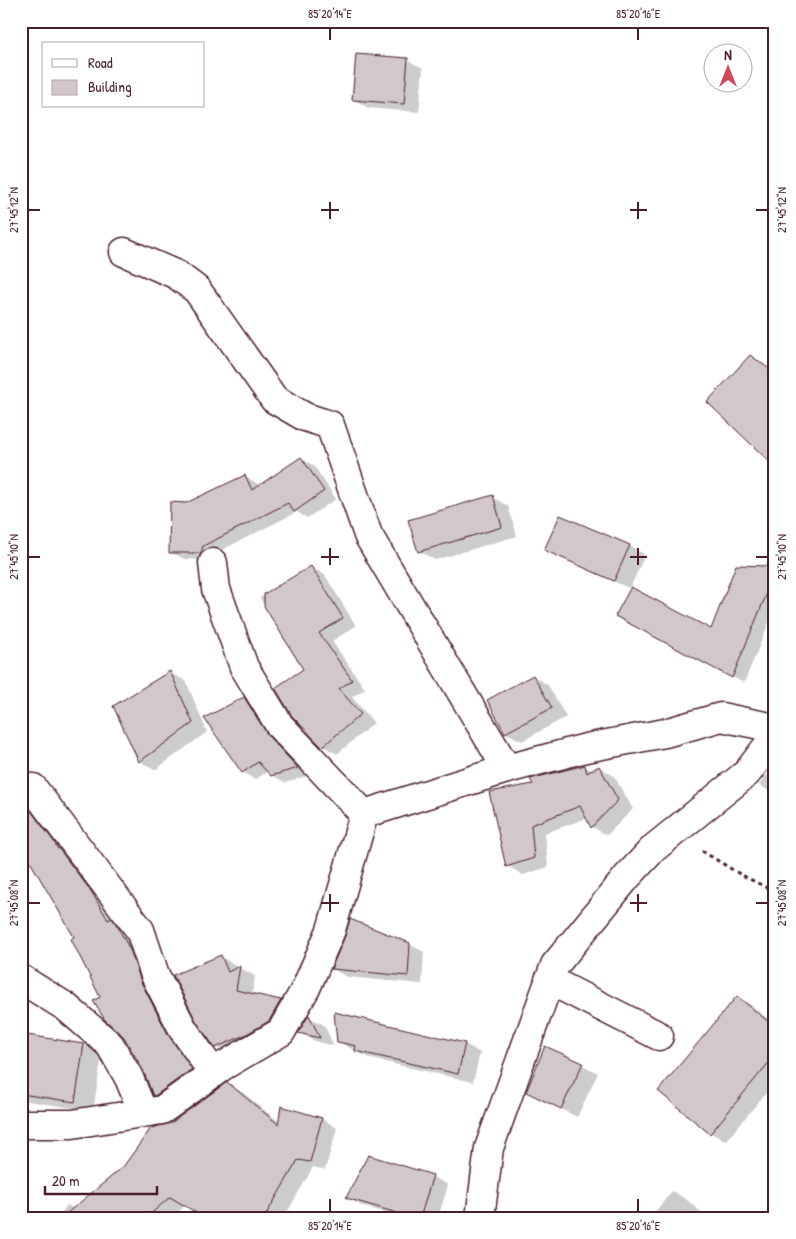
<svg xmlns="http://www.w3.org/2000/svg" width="796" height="1239" viewBox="0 0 796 1239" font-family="'Patrick Hand',sans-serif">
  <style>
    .shadow { fill: #0003 }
    .building { fill: #d2c7cb; stroke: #4a1f2b }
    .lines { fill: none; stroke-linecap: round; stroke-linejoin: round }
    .minor-casing { stroke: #4a1f2b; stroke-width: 31 }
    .path { stroke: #4a1f2b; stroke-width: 3; stroke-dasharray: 4 4; stroke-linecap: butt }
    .minor { stroke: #fff; stroke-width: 28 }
    .ticks { fill: none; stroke: #4a1f2b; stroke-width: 2 }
    .neatline { fill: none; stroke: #4a1f2b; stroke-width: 2 }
    .ticks-label { font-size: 12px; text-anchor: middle; fill: #4a1f2b }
  </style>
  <rect width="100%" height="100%" fill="#fff"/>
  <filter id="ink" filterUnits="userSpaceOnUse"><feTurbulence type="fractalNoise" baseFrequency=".02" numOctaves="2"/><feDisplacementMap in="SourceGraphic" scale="10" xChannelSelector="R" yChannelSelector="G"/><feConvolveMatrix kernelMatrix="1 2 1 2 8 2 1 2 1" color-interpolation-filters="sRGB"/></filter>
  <g filter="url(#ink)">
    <!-- shadow -->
    <g class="shadow">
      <polygon points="407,60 423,68 419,112 368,108 353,99"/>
      <polygon points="301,458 314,466 336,499 307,518 297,512 216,553 214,560 184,559 171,552 187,504 245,476 258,484 259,486"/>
      <polygon points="492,497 508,506 517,536 435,560 419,551"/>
      <polygon points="560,516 630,546 645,555 630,588 711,630 768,567 775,571 775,608 744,683 628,622 631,589 561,558 546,550"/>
      <polygon points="311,567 325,575 356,626 332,641 365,689 352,697 374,723 337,754 323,746 293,716 304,669 260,598"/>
      <polygon points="170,673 186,681 207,732 155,770 140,761"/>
      <polygon points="533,676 548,685 566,717 522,741 506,733 489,700"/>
      <polygon points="244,698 256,705 309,775 285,783 272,775 268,771 255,780 243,772"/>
      <polygon points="775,765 775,794 759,785"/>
      <polygon points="584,766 593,771 599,767 614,776 633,809 607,835 592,827 587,818 545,833 548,867 523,875 508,866 535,785"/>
      <polygon points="21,803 40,813 127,929 206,1078 169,1103 154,1095 144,1070 102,997 76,938 30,859 21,859"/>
      <polygon points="409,944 424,952 422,984 347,977 333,969"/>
      <polygon points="221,957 237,966 238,969 240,968 255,976 252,995 281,1001 296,1010 231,1056 216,1047"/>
      <polygon points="737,997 752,1006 775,1025 775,1082 726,1141 711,1133"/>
      <polygon points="336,1014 465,1044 480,1053 473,1082 372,1059 353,1050 338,1041"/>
      <polygon points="309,1017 324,1025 334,1046 315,1041 300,1033"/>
      <polygon points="21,1035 84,1045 102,1055 93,1111 21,1100"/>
      <polygon points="546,1047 598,1073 577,1117 527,1092"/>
      <polygon points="227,1084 243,1093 279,1122 282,1108 322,1119 337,1128 325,1170 313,1167 284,1218 208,1218 186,1205 171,1218 58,1218 67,1205 74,1209 124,1168 172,1124"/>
      <polygon points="369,1156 433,1177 448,1185 438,1218 402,1218 362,1206 347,1197"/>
      <polygon points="672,1191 687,1200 708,1218 650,1218"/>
      <polygon points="771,1204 775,1205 775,1218 766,1218"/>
    </g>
    <!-- building -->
    <g class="building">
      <polygon points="356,54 408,58 404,104 352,100"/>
      <polygon points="750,355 775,373 775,467 707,402"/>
      <polygon points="301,457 324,491 294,512 288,503 203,546 201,553 169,553 170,502 186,503 245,475 252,490"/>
      <polygon points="493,495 502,527 418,552 408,520"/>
      <polygon points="560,515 630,545 614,581 544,550"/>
      <polygon points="736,565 768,566 767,593 732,678 615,616 631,587 711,629"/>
      <polygon points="311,566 343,618 319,633 352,680 339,689 361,714 322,747 292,716 275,688 303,669 264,606 264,594"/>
      <polygon points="170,671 193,723 139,762 113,706"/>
      <polygon points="533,675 552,708 505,733 487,700"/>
      <polygon points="244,697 269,737 298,768 271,776 258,762 242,773 204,718"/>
      <polygon points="585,765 587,773 599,766 618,800 591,828 580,806 531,825 534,858 506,867 489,792 533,784 530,779"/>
      <polygon points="21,803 25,803 55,843 57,848 58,848 91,891 108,920 112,918 118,927 131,952 141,982 169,1036 192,1069 156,1095 153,1096 143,1070 124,1037 105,1020 93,1001 100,997 71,939 74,937 21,846"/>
      <polygon points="350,919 410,943 408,976 331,969 345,936"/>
      <polygon points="221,955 228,972 240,966 236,990 281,1000 269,1021 245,1035 215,1048 196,1021 173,975"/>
      <polygon points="737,996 775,1027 775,1055 710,1134 658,1091"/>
      <polygon points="334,1012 465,1043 458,1074 355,1051 356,1046 337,1042"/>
      <polygon points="309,1015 320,1038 298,1033"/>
      <polygon points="21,1034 84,1044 75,1102 21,1094"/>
      <polygon points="545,1046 583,1063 561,1109 526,1092"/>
      <polygon points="227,1082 278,1124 281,1106 322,1118 310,1162 298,1160 264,1218 205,1218 170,1197 146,1218 61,1218 123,1167 151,1128 171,1123"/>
      <polygon points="368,1155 433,1175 420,1218 414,1218 346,1198"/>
    </g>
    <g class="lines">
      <defs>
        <g id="minor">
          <polyline points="124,252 177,275 197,290 274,399 305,417 330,425 368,535 507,769 586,748 665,733 721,717 775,728"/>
          <polyline points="213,563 216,589 244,667 280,726 364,814"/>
          <polyline points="21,787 33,788 140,930 155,975 183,1029 213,1073"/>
          <polyline points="21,979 66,1007 110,1045 129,1078 143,1112"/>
          <polyline points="549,980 659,1036"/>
          <polyline points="21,1124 72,1124 162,1110 223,1066 281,1032 306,988 331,930 364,814 507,769"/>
          <polyline points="480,1218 489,1148 555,965 627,877 654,848 747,773 775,736"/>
        </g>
      </defs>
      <!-- minor casing -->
      <use href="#minor" class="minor-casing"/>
      <!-- path -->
      <polyline class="path" points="702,851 738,873 775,892"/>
      <!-- minor -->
      <use href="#minor" class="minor"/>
    </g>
  </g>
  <!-- ticks -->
  <path class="ticks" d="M330,28V40M638,28V40M330,202V219M638,202V219M28,210H40M321,210H339M630,210H647M756,210H768M330,548V565M638,548V565M28,557H40M321,557H339M630,557H647M756,557H768M330,894V912M638,894V912M28,903H40M321,903H339M630,903H647M756,903H768M330,1199V1212M638,1199V1212"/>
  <!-- margin -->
  <rect width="796" height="1239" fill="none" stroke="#fff" stroke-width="55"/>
  <!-- legend -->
  <rect x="42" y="42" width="162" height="65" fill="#ffffff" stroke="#b7a5aa"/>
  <rect x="52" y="59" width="25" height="8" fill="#ffffff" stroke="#b7a5aa"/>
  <text x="88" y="68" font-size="15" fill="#4a1f2b">Road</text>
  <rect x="52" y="80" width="25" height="15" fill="#d2c7cb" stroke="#b7a5aa"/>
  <text x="88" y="92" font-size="15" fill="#4a1f2b">Building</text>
  <!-- north arrow -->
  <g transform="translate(728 68)"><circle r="24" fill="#ffffff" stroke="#b7a5aa"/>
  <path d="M0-4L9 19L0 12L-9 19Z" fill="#d1495b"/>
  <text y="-8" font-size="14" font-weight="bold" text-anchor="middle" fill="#4a1f2b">N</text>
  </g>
  <!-- scale -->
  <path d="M45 1186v8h112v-8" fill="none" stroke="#4a1f2b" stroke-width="2.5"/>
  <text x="52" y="1186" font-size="15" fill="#4a1f2b" stroke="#ffffff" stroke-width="4" paint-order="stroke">20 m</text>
  <rect x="28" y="28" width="740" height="1184" class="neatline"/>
  <g class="ticks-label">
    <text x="330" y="18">85°20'14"E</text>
    <text x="638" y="18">85°20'16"E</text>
    <text transform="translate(14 210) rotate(-90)" y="4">27°45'12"N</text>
    <text transform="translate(782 210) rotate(-90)" y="4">27°45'12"N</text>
    <text transform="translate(14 557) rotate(-90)" y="4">27°45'10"N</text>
    <text transform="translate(782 557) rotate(-90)" y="4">27°45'10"N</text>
    <text transform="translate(14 903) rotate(-90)" y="4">27°45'08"N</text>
    <text transform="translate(782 903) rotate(-90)" y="4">27°45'08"N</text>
    <text x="330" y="1230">85°20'14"E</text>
    <text x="638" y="1230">85°20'16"E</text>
  </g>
</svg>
